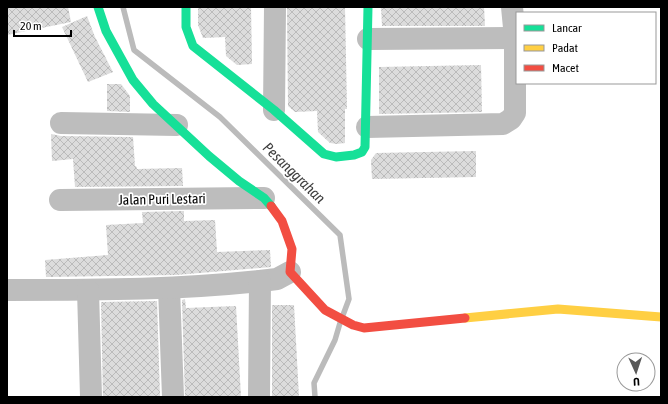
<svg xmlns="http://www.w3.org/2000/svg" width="668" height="404" viewBox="0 0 668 404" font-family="'Asap Condensed',sans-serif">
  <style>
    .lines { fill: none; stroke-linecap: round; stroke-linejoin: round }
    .stream { stroke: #bbb; stroke-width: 5.5 }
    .building { fill: url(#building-cross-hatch) }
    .street { stroke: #bdbdbd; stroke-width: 22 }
    .fast { stroke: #16e098; stroke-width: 9 }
    .slow { stroke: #ffcf43; stroke-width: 9 }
    .jam { stroke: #f24e42; stroke-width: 9 }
    .labels { text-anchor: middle; stroke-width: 3.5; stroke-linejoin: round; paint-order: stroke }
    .street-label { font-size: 14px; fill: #000; stroke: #fff }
    .water-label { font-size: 15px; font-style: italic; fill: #3f3f3f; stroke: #fff }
  </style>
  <defs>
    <pattern id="building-cross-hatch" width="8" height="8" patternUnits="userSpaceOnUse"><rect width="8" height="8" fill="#dcdcdc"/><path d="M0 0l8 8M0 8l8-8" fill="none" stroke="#bbb"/></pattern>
  </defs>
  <rect width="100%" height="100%" fill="#fff"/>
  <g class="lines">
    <!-- stream -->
    <g class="stream">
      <polyline points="123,7 134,50 220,117 340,235 349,299 343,315"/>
      <polyline points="315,397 314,383 335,340 340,323"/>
    </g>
  </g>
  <!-- building -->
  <g class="building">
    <polygon points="7,7 68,7 71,22 7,35"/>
    <polygon points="198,7 251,7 252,64 237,65 226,56 225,37 203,38 198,25"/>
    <polygon points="345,7 347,109 345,109 345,143 337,144 330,143 318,132 317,111 295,112 288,106 287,8"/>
    <polygon points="381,7 484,7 485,26 382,26"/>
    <polygon points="87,16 95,37 113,72 88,82 62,27"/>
    <polygon points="481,65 482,112 379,114 379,67"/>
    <polygon points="107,84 121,84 130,96 130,112 107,111"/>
    <polygon points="51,134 61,136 133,137 135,166 136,166 137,169 182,168 183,186 75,187 73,159 52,161"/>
    <polygon points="476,151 476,177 372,179 371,160 376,153"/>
    <polygon points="184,211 184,221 215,220 217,252 270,250 271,267 176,275 46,277 45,260 108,255 106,225 143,223 142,212"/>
    <polygon points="185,299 186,308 236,306 241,397 185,397 182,300"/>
    <polygon points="157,301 160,397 103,397 101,302"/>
    <polygon points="272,305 294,305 299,397 272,397"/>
  </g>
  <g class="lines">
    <!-- street -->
    <g class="street">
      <polyline points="368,39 515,38"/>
      <polyline points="274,110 275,7"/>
      <polyline points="61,123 177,125"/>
      <polyline points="367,127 503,124 511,119 515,113 515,38 512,7"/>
      <polyline points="60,200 264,198"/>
      <polyline points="169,288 173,397"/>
      <path d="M7,290C97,290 188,290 277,279L290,272"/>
      <polyline points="88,290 91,397"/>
      <polyline points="259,397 260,281"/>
    </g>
    <!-- fast -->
    <g class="fast">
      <polyline points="98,7 106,31 133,80 153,104 209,156 239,181 264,198 271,206"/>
      <polyline points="186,7 186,27 193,46 274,110 324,154 336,157 354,155 362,152 365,147 368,7"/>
    </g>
    <!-- slow -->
    <polyline class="slow" points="465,318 558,309 661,317"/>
    <!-- jam -->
    <polyline class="jam" points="271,206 282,221 292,249 290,272 325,310 353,325 364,328 465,318"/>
  </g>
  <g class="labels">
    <!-- street labels -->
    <g class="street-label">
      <text transform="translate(162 199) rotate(-1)" y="5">Jalan Puri Lestari</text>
    </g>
    <!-- water labels -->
    <g class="water-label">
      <text transform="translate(294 173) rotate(44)" y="5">Pesanggrahan</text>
    </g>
  </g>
  <!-- border -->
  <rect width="668" height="404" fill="none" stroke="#000000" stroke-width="16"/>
  <!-- legend -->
  <rect x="516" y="12" width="140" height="72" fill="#ffffff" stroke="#999999"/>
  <rect x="524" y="25" width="20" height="6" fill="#16e098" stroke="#999999"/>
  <text x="552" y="32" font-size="12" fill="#000000">Lancar</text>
  <rect x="524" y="45" width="20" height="6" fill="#ffcf43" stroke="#999999"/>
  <text x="552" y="52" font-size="12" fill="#000000">Padat</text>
  <rect x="524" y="65" width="20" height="6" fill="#f24e42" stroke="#999999"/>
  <text x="552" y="72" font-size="12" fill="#000000">Macet</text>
  <!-- north arrow -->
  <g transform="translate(636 372) rotate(177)"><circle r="19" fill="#ffffff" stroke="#999999"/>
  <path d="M0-3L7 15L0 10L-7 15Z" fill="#595959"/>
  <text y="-6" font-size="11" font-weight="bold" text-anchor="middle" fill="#000000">U</text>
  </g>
  <!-- scale -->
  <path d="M14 30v6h57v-6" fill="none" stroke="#000000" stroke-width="2"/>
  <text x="20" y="30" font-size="12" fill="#000000" stroke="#ffffff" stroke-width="3" paint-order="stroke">20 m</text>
</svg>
